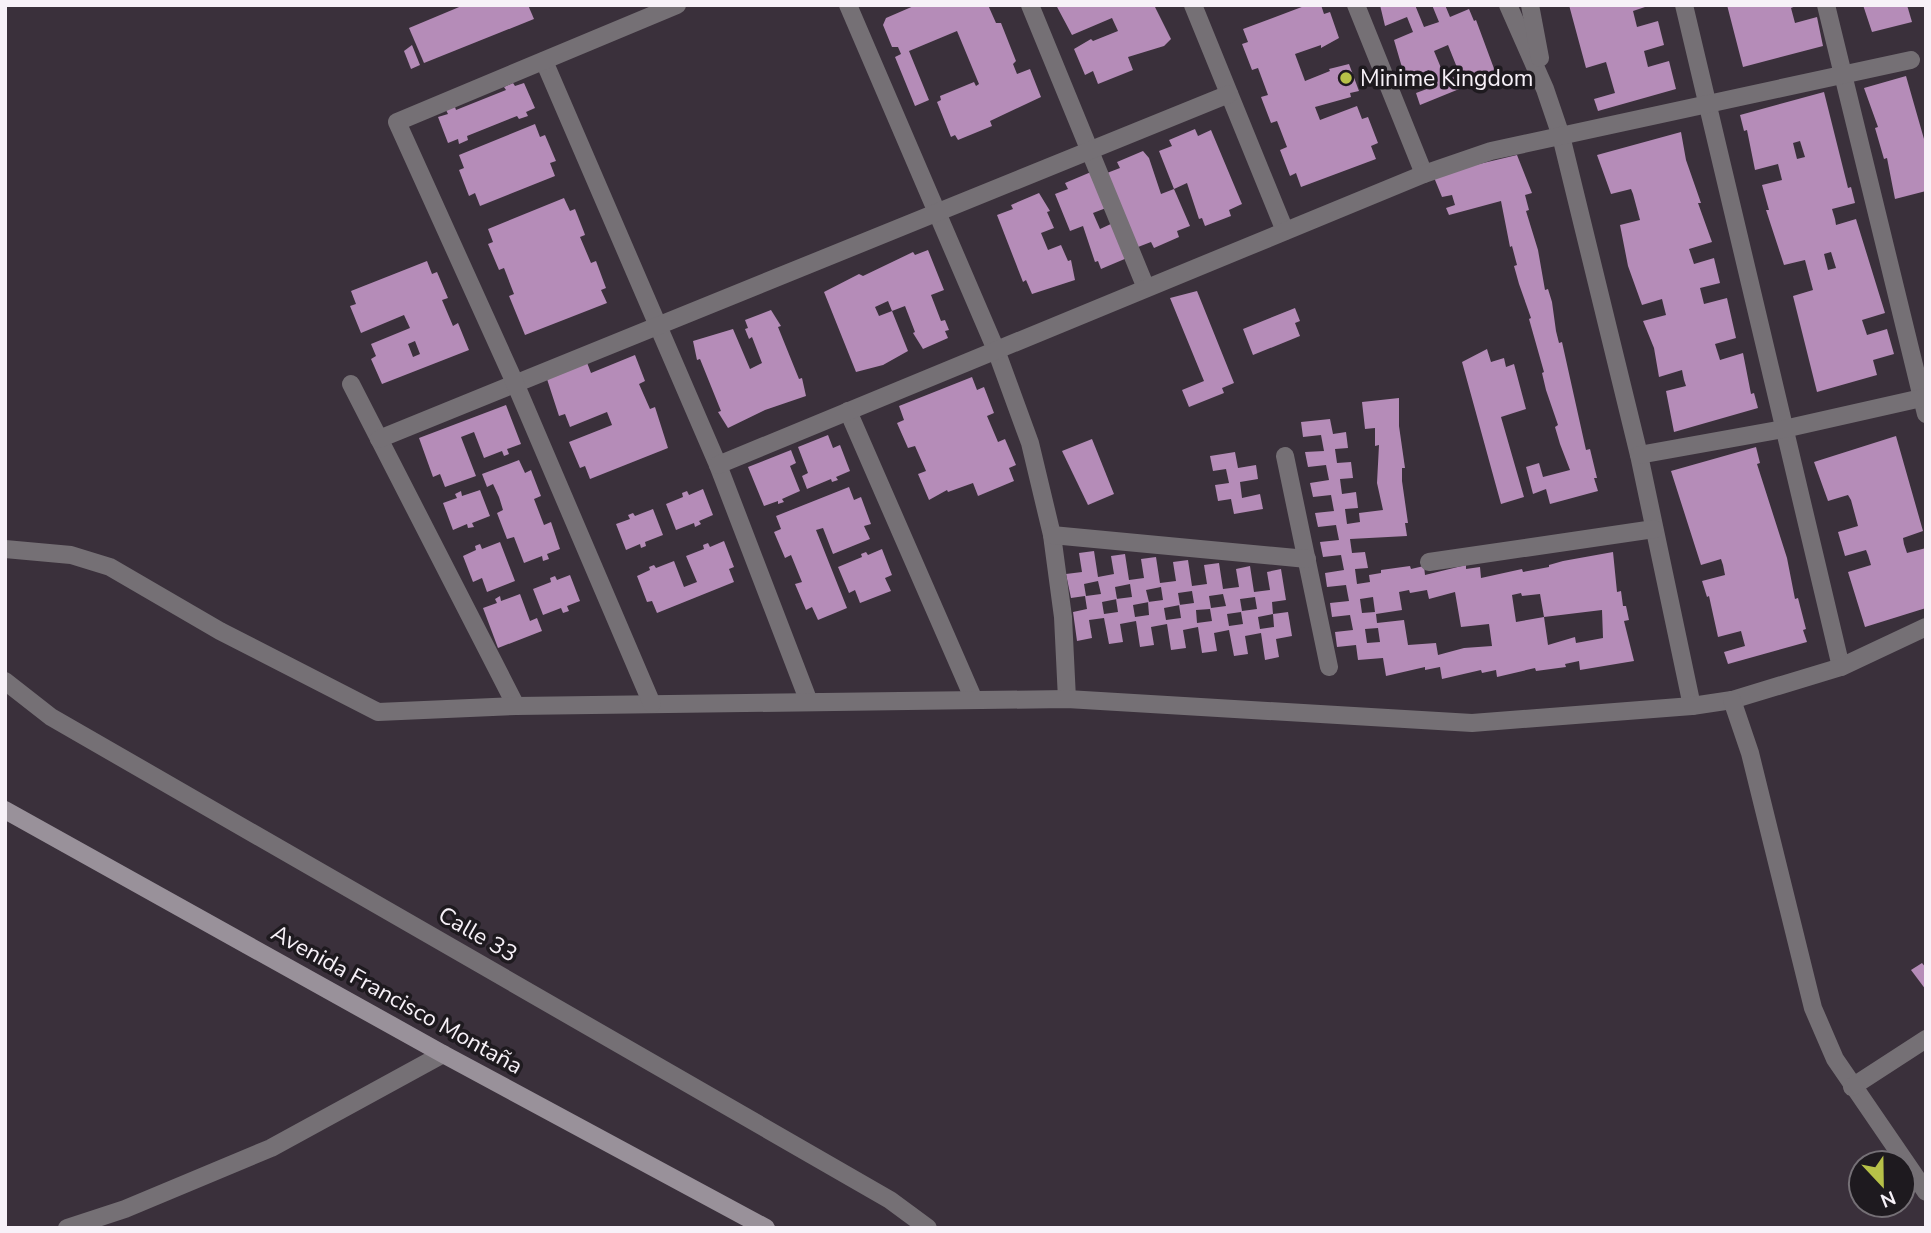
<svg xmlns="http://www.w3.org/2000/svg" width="1931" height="1233" viewBox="0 0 1931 1233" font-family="'Nunito Sans',sans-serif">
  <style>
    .building { fill: #b58cb8; fill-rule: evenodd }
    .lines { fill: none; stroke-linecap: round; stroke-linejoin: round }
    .minor { stroke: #757075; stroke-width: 18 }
    .secondary { stroke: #99919a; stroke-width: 18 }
    .poi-dot { fill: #b7c148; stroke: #1e1a1f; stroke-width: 2.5 }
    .labels { text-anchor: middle; stroke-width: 7; stroke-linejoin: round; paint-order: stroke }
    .poi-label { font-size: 23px; fill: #f7f1f8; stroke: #1e1a1f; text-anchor: start }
    .street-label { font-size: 23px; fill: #f7f1f8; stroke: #1e1a1f }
  </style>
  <rect width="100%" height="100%" fill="#3a303b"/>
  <!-- building -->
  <g class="building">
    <polygon points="464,5 528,5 534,19 424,63 409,28"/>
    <polygon points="916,5 988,5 996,23 1001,23 1016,61 1013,64 1017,74 1030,69 1041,97 990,121 992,126 958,140 955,135 951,137 937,102 941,100 940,96 974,82 976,86 979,84 957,31 909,51 929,100 915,106 895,57 901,54 898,47 892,47 883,25 886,18"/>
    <polygon points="1056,5 1154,5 1171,39 1164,46 1128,57 1133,70 1098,84 1093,71 1085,75 1074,49 1091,39 1093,41 1118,31 1112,18 1072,35"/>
    <polygon points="1307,5 1321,5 1324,14 1330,12 1339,38 1321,48 1321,45 1295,54 1305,81 1330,71 1329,69 1349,64 1359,91 1350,93 1351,97 1315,107 1320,120 1357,106 1362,119 1368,117 1378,143 1371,146 1376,159 1301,187 1296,173 1290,176 1280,150 1287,147 1277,121 1271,123 1261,97 1268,95 1258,68 1252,70 1242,44 1248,42 1243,29"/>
    <path d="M1380,5H1415L1424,27L1439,22L1432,5H1445L1450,17L1469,9L1474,21L1476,20L1496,74L1420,105L1416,93L1435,86L1429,70L1407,79L1401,64L1394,40L1413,32L1407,17L1385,26ZM1448,45L1460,75L1446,80L1434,51Z"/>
    <polygon points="1569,5 1651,5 1633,11 1637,27 1658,21 1664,45 1644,51 1648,67 1669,61 1676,89 1598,111 1594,99 1615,93 1606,62 1586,68"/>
    <polygon points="1727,5 1798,5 1791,8 1795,23 1817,17 1823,46 1743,67"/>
    <polygon points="1863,5 1907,5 1912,22 1872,32"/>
    <polygon points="412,45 420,65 411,69 404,51"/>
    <polygon points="1906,76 1926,146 1926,191 1895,199 1887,158 1884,159 1875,128 1878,127 1864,88"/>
    <polygon points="513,83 515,86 524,83 535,108 526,112 528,116 519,119 517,116 467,136 468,140 459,144 458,139 448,143 438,117 448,114 446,110 455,107 456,110 506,90 504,87"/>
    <path d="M1824,92L1848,188L1851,187L1855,203L1832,209L1835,219L1836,225L1856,219L1885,313L1862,320L1867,335L1887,329L1894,354L1873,360L1877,375L1817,392L1793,296L1813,290L1805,260L1784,265L1766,210H1769L1762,185L1782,180L1778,164L1755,170L1747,130L1744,131L1740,115ZM1800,141L1805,157L1797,159L1793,143ZM1831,252L1836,268L1828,270L1824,254Z"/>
    <polygon points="535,124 540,137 545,135 556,161 550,163 555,176 480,206 475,193 469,196 459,170 464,168 459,155"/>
    <polygon points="1195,129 1198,136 1211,130 1242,204 1229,210 1231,216 1205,226 1202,218 1199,219 1187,183 1174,189 1190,226 1177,231 1179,237 1154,248 1151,242 1138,247 1107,173 1120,168 1117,162 1143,151 1149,158 1161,194 1174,189 1159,151 1172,146 1169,140"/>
    <polygon points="1681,132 1686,160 1701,203 1698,203 1712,242 1689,249 1694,264 1714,258 1720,283 1700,288 1704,304 1727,298 1736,338 1715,344 1720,360 1743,353 1751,394 1754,393 1758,408 1674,432 1666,391 1686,386 1684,380 1682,370 1659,377 1654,348 1643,321 1666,315 1662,299 1642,305 1628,266 1620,225 1640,220 1633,194 1631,189 1611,194 1597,155"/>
    <polygon points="1517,155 1532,193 1525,195 1529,210 1526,211 1538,250 1545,290 1548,289 1552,302 1556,331 1559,343 1562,342 1586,450 1590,449 1597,478 1594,478 1598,491 1550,504 1546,489 1533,494 1526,467 1539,463 1543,477 1570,470 1560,444 1555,427 1558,425 1546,390 1542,373 1544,372 1529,319 1531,318 1519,284 1514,266 1517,265 1512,246 1510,247 1501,201 1449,215 1446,208 1455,205 1452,195 1442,197 1433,175"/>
    <polygon points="1091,172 1106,208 1093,213 1100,229 1113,223 1127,258 1101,269 1098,261 1095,262 1083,226 1070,231 1055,194 1068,189 1065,183"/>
    <polygon points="1039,193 1050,211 1047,212 1054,228 1041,233 1048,250 1061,245 1068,261 1071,260 1075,280 1032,294 1026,280 1023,282 997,215 1013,209 1011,205"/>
    <polygon points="564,198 570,211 575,209 584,232 585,235 580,237 591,263 596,261 606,288 601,290 607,303 525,335 509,296 514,294 504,268 499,270 488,244 493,242 488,229"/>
    <polygon points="928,250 944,290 931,295 941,321 945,320 949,330 945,331 948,338 923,349 913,333 915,332 905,306 892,311 888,301 875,307 879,316 892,311 908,351 883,365 856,372 824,292 859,274 863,276 913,252 915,255"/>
    <path d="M427,261L432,274L437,272L448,298L442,300L453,326L458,323L469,350L382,384L371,359L376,356L371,344L410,328L404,315L361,333L350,306L356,304L351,291ZM415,341L420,354L413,357L408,344Z"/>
    <polygon points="1197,291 1234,383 1222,388 1224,393 1189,407 1182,390 1204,381 1170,298"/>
    <polygon points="1295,308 1300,321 1295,323 1300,336 1253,355 1243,329"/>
    <polygon points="771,310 781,326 778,327 799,379 802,378 806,396 765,410 728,428 718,412 721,411 700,359 697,360 693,341 733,329 750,369 762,363 752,337 749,339 745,329 748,328 745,320"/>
    <polygon points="1487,349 1491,362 1504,358 1506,367 1514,364 1526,409 1501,417 1524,497 1501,504 1462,362"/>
    <polygon points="635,355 645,381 639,384 650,409 655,407 668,448 590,479 585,466 580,468 569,442 612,425 607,412 570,427 565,414 559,416 546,376 586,360 591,373"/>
    <polygon points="972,377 977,390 984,387 994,413 987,416 998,442 1005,439 1016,465 1009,468 1014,481 978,496 973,483 948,492 947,490 929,500 918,474 926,471 915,446 908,448 897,423 904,420 899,406"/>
    <path d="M1399,398V426L1405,468H1402V481L1408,523H1405L1407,536L1350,539L1352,553L1365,552L1368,568L1355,569L1357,584L1370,582L1369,575L1381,573V570L1410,566L1411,569L1424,566L1425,575L1466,565V569L1480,567L1481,578L1522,569L1523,572L1549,567V565L1563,561L1613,552L1617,592L1621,591L1623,606H1626L1629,620L1624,621L1634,661L1580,670L1579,661L1565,664L1566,667L1536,671L1535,668L1497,677L1496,670L1482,673L1481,670L1442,679L1440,667L1425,670V667L1386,676L1383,658L1358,660L1356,645L1337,647L1335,632L1353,630L1350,615L1332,617L1330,603L1349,601L1346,585L1327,587L1325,573L1344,570L1341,555L1323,557L1320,542L1339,540L1336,525L1318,527L1315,513L1334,511L1331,495L1313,497L1310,483L1329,480L1326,465L1308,467L1305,452L1324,451L1321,435L1303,437L1301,422L1330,419L1333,434L1346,432L1348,448L1335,449L1337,463L1351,462L1353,478L1340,479L1342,494L1356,492L1358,508L1345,509L1347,524L1360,522L1359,513L1383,510L1377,483L1379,445L1375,446V428L1365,429L1362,402ZM1409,590L1410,593L1427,590L1429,599L1455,592L1461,627L1489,624L1492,646L1464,648L1438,655L1436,643L1408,645L1404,620L1377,623L1376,614L1402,610L1399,592ZM1521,593L1522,596L1540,594L1544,617L1602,610L1603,638L1576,643L1575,637L1548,645L1544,617L1516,622L1512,595ZM1373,597L1375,612L1362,613L1360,599ZM1378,628L1380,642L1367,643L1365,629Z"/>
    <polygon points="506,405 521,444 507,449 509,454 504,456 502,451 484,458 474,432 461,437 476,476 445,487 440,474 433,477 419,438"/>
    <polygon points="828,435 833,448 840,445 850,471 836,477 838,480 832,482 831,479 807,489 802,476 808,473 798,447"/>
    <polygon points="1896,436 1923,531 1903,538 1904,544 1907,553 1926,548 1926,608 1865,627 1848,572 1871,565 1868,555 1866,550 1845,556 1838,532 1858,526 1851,500 1848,495 1828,501 1814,462"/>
    <polygon points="1092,439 1114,494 1088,505 1062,451"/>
    <polygon points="1756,447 1760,463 1757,464 1787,558 1795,599 1798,598 1806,629 1803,630 1807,642 1728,664 1724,652 1745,646 1741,631 1718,637 1709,596 1707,597 1702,581 1725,575 1723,565 1721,559 1701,565 1671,471"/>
    <polygon points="791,450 796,463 790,466 800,491 782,499 784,502 778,504 778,501 764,506 748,467"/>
    <polygon points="1235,452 1238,468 1256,465 1258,479 1240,482 1242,498 1260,494 1263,509 1234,514 1231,499 1218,501 1215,485 1229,483 1226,469 1213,471 1210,456"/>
    <polygon points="519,460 525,473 531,470 541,496 534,499 544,525 551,522 560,549 547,554 549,559 543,561 542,556 524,563 514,537 507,539 497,513 503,510 499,497 493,484 487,487 482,474"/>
    <polygon points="849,487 854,500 861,497 871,524 864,526 870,539 833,554 823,528 816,530 847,608 818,620 812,607 806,610 803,603 795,584 802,582 791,555 785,558 774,532 781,529 776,516"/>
    <polygon points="703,489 713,515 699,521 701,524 695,527 694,523 676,530 666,504 683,497 682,493 687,491 689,495"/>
    <polygon points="480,490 490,516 472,523 474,527 468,528 467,524 453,530 443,503 457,498 455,494 461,491 462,496"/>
    <polygon points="653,509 663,535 645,542 646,546 641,548 640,544 626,550 616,524 630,519 628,515 633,513 635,516"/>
    <polygon points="724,541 734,567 729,569 734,582 657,613 652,601 647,602 637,576 650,570 649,567 654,565 656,568 674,561 684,587 697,582 686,556 704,549 703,545 708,543 710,547"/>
    <polygon points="500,542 515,581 487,592 482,578 473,582 463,556 476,550 475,546 480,544 482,549"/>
    <polygon points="882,549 892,575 885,578 891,591 860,603 855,590 849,593 838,567 862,557 861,554 866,552 868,555"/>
    <path d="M1094,551L1098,577L1114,574L1111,556L1125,554L1129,580L1144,578L1141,559L1156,557L1160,583L1176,581L1173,562L1188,560L1192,586L1207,584L1204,565L1219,563L1223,589L1239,587L1236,569L1250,566L1254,592L1270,590L1267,572L1281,569L1286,600L1272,602L1273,614L1288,612L1292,636L1276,639L1279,657L1265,660L1261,633L1245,636L1248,654L1234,656L1229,630L1214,633L1217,651L1202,653L1198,627L1183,630L1186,648L1171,650L1167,624L1151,627L1154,645L1140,647L1136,621L1120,624L1123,642L1109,644L1104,618L1089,620L1092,638L1077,641L1073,612L1087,609L1085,596L1071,598L1066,574L1082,572L1079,553ZM1098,581L1101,594L1086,596L1084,584ZM1130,584L1132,597L1116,599L1118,612L1104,614L1102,602L1117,599L1115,587ZM1161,587L1163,600L1148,602L1149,615L1135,617L1133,605L1149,602L1146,590ZM1192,591L1194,603L1179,605L1181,618L1166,620L1164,608L1180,605L1178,593ZM1223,594L1226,606L1211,608L1209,596ZM1255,597L1257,609L1242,611L1240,599ZM1210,609L1212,621L1197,623L1196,610ZM1241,612L1243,624L1229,626L1227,614ZM1273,614L1274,627L1260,629L1258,617Z"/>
    <polygon points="570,575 580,601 567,606 569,611 563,613 561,608 543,615 533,589 551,582 550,578 555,576 557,580"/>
    <polygon points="520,594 530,621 537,618 542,631 498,648 483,608 497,603 495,599 500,596 501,601"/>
    <polygon points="1922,963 1926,968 1926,990 1911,970"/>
  </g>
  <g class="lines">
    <!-- minor -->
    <g class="minor">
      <polyline points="848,5 996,350 1030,443 1052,535 1063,617 1067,699"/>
      <polyline points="1030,5 1146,288"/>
      <polyline points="1193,5 1285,231"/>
      <polyline points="1356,5 1424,174"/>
      <polyline points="1508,5 1545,89 1561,136 1639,455 1692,706"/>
      <polyline points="1530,5 1540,58"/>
      <polyline points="1684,5 1841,667"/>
      <polyline points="1826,5 1926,414"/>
      <polyline points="544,61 718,465 809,702"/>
      <polyline points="351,384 516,706"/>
      <polyline points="848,411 974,700"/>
      <polyline points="379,439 1229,94"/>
      <polyline points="1639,455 1784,429 1926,397"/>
      <polyline points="1285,456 1329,667"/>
      <polyline points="718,465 1424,174 1491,151 1911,60"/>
      <polyline points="1052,535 1307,559"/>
      <polyline points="5,549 71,555 110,567 220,631 378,712 516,706 1067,699 1472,723 1692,706 1732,700 1841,667 1926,627"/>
      <polyline points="1429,562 1654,529"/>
      <polyline points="5,681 51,717 890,1200 928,1228"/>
      <polyline points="1732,700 1750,753 1813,1008 1835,1059 1926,1192"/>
      <polyline points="652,704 515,383 397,122 677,5"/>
      <polyline points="1852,1087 1926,1039"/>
      <polyline points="67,1228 125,1209 271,1148 443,1054"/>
    </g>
    <!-- secondary -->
    <polyline class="secondary" points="5,810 443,1054 766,1228"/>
  </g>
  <!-- markers -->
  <circle class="poi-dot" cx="1346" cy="78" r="7"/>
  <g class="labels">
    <!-- poi labels -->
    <g class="poi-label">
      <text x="1360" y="86">Minime Kingdom</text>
    </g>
    <!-- street labels -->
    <g class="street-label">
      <text transform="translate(478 934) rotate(30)" y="8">Calle 33</text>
      <text transform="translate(397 999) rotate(29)" y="8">Avenida Francisco Montaña</text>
    </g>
  </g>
  <!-- border -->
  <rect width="1931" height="1233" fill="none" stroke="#f7f1f8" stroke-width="14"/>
  <!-- north arrow -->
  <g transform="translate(1882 1184) rotate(158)"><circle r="33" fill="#1e1a1f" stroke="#757076" stroke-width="2"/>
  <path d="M0-5L12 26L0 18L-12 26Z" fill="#b7c148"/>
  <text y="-10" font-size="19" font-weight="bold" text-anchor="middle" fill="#f7f1f8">N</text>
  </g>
</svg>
